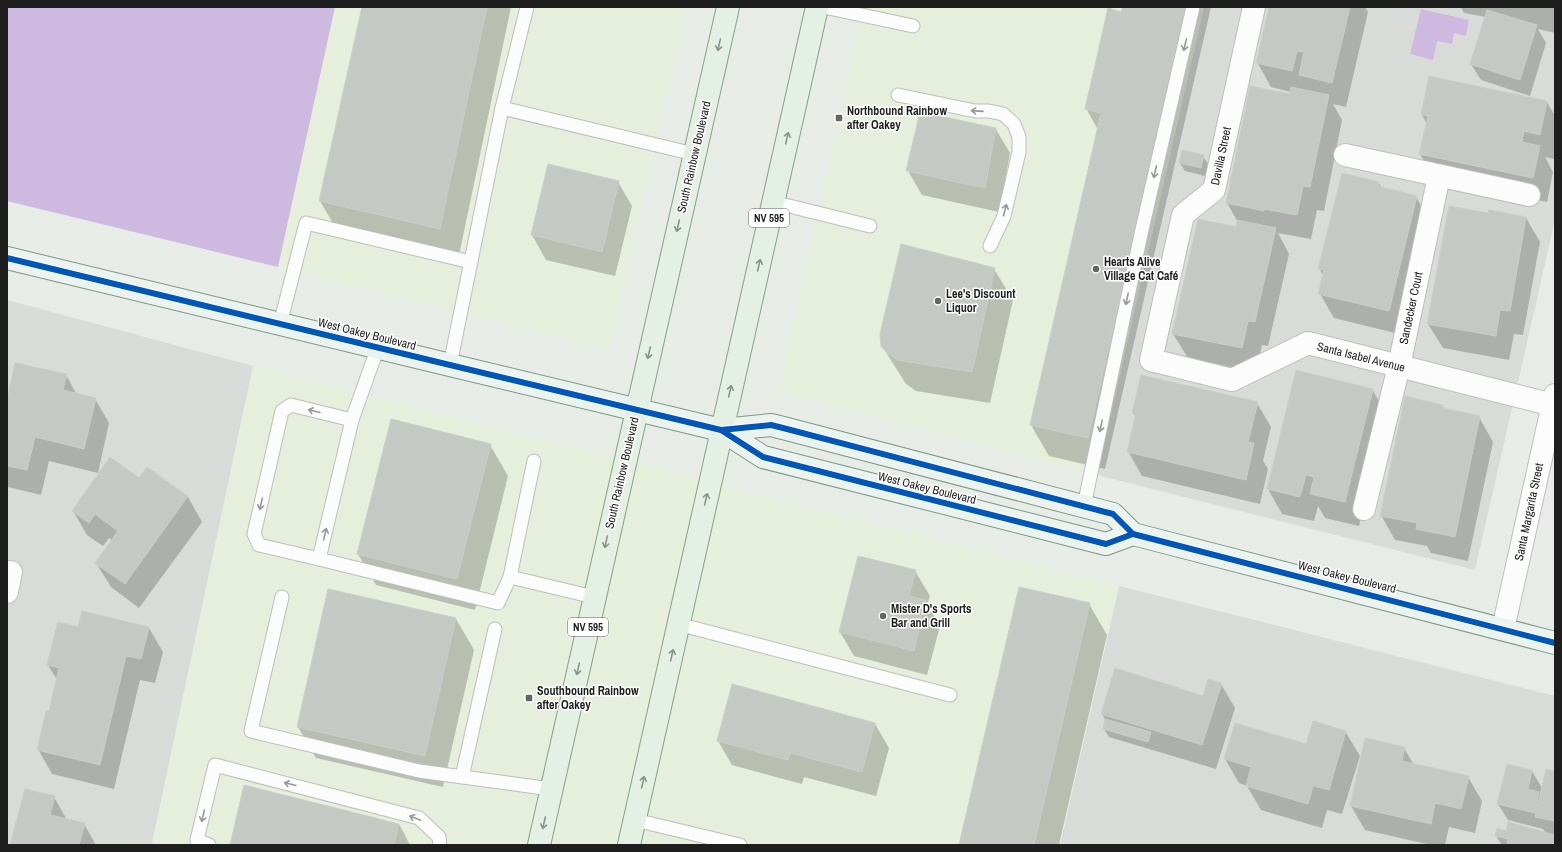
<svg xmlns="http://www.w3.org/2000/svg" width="1562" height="852" viewBox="0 0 1562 852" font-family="'Archivo Narrow',sans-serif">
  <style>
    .residential { fill: #d9dbd8 }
    .commercial { fill: #e6eedc }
    .water { fill: #cebae0 }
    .shadow { fill: #0003 }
    .building { fill: #c5c9c4; stroke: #c9cfc8 }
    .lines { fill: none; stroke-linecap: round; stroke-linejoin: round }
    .lane-casing { stroke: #bdbfbd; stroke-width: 15 }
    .street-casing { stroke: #bdbfbd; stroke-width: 24 }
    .secondary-casing { stroke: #7e9788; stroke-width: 24 }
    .primary-casing { stroke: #83a383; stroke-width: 24 }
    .lane { stroke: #fbfcfb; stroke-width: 13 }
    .street { stroke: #fbfcfb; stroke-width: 22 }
    .secondary { stroke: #eaf3ee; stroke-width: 22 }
    .primary { stroke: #e5f0e4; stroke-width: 22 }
    .cycleway-casing { stroke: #fff; stroke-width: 8 }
    .cycleway { stroke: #0057b8; stroke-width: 6 }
    .oneway { stroke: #8b928b }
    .oneway2 { stroke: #989898 }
    .poi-dot { fill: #646664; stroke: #fff; stroke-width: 1.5 }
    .labels { text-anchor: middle; stroke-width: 3; stroke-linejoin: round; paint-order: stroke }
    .shield { fill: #fff; stroke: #626262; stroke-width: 1 }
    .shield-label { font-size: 11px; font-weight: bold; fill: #1e1e1e }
    .poi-label { font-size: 12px; font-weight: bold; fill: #1e1e1e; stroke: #fff; text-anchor: start }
    .street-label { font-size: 12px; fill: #1e1e1e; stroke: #fff }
  </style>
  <rect width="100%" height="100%" fill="#e7ece7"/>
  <!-- residential -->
  <g class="residential">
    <polygon points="1204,7 1555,7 1555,220 1475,570 1097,475"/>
    <polygon points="7,300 253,366 152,845 7,845"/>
    <polygon points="1119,586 1555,696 1555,845 1060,845"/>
  </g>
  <!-- commercial -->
  <g class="commercial">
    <polygon points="335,7 686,7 609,349 278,267"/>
    <polygon points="863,7 1204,7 1097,475 778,391"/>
    <polygon points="253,366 1119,586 1060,845 162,845 152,843"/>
  </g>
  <!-- water -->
  <g class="water">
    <polygon points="7,7 335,7 278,267 7,201"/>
    <polygon points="1421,9 1469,20 1466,36 1454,33 1452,44 1437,41 1433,60 1410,54"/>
  </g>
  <!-- shadow -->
  <g class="shadow">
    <polygon points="363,7 511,7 458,260 338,232 320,201"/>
    <polygon points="1124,7 1211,7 1105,469 1049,456 1031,425 1098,130 1086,108"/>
    <polygon points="1270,7 1365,7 1368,12 1346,107 1333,104 1342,120 1324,211 1317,210 1311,239 1278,233 1289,254 1268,346 1262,345 1256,372 1188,358 1173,334 1237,228 1238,222 1227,203 1291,95 1291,92 1271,87 1257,62"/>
    <polygon points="1461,7 1555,7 1555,33 1538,29 1546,43 1530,96 1481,80 1471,64 1486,17 1464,13"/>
    <polygon points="1547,102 1555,116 1554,159 1545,157 1553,172 1547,202 1435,179 1420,154 1427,124 1422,115"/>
    <polygon points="995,128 1010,153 999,212 922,195 908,171"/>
    <polygon points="1203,156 1208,164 1205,176 1185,171 1180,163"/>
    <polygon points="618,182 632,206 615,276 546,260 532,235"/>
    <polygon points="1378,182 1382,188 1416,197 1430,221 1403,335 1334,318 1320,294 1324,277 1319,268"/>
    <polygon points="1489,214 1526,218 1540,242 1523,335 1514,334 1509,360 1443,348 1428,324"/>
    <polygon points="994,269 1013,300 990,403 916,391 906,384 882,346"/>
    <polygon points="66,375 77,395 95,399 109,423 98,473 49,461 41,495 8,487 7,485 7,404"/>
    <polygon points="1372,389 1386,414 1359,526 1325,518 1318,506 1314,521 1282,514 1268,489"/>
    <polygon points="1257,403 1271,427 1263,461 1268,469 1260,504 1142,476 1128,451 1136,417 1133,413"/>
    <polygon points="1442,405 1445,410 1479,417 1493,442 1468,561 1431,553 1427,546 1395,540 1381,515"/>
    <polygon points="490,445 508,476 475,610 376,585 358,554"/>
    <polygon points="147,468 188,497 202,522 139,608 111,587 96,563 113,540 109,538 103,546 87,535 73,511 139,479"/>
    <polygon points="915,571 930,596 927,604 940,626 927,675 854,656 840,632"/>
    <polygon points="1089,604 1107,635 1059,845 960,845"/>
    <polygon points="456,619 474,650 443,787 316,758 298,727"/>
    <polygon points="78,628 149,628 163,652 155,683 140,680 114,789 52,774 38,749 49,713 57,680 48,665"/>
    <polygon points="1221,684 1235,708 1216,769 1109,737 1104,729 1106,721 1102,714 1204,697"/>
    <polygon points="875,724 889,748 876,796 804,777 802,784 732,765 718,741"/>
    <polygon points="1345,731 1360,756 1342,814 1327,810 1322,828 1261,810 1247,786 1239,783 1225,759 1307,746"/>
    <polygon points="1404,748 1414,765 1468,777 1482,801 1475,833 1449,827 1445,845 1431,845 1365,830 1351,806"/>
    <polygon points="1508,765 1532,771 1543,790 1555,772 1555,845 1502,845 1496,836 1507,832 1546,833 1543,829 1508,820 1498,804"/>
    <polygon points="54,797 67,820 84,824 96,845 11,845"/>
    <polygon points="399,824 410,845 231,845"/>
  </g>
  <!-- building -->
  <g class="building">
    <polygon points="362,7 487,7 440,229 319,201"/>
    <polygon points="1123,7 1186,7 1088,438 1030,425 1101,113 1085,109 1108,8 1121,12"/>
    <polygon points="1269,7 1350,7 1332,83 1299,75 1304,52 1297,51 1292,71 1256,63"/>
    <polygon points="1487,10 1537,25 1520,80 1470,64"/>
    <polygon points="1429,76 1547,101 1540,135 1524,131 1522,142 1540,146 1533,178 1419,154 1428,116 1421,115"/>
    <polygon points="1250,86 1290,94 1291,87 1329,95 1310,187 1303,186 1297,215 1264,209 1264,211 1226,203"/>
    <polygon points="920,112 996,128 985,188 906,171"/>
    <polygon points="1182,150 1204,155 1201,168 1179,163"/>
    <polygon points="548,164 619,181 602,252 531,235"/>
    <polygon points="1342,173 1379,182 1378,186 1417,196 1389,311 1318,294 1324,270 1318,269"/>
    <polygon points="1449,206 1488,213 1489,210 1526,217 1510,311 1500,310 1496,336 1427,324"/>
    <polygon points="1198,219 1236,227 1237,220 1276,228 1255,322 1248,321 1242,348 1172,334"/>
    <polygon points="901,244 995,268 972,372 897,360 887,353 881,346 880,334"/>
    <polygon points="15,363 67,374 63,390 96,398 84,449 35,437 27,470 7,466 7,399"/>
    <polygon points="1296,370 1373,389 1345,502 1310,494 1314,477 1306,475 1300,497 1267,489"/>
    <polygon points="1141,375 1258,402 1248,442 1254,443 1246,480 1127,452 1136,413 1132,413"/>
    <polygon points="1405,396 1443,405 1442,408 1480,416 1455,537 1416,529 1417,523 1380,516"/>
    <polygon points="391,419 491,444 457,579 357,554"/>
    <polygon points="110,457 139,478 147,467 188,496 125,584 95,563 118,531 95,514 89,523 72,511"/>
    <polygon points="858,556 916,570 909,596 926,600 914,651 839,632"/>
    <polygon points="1019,587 1090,603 1034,845 959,845"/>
    <polygon points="328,589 456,618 425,756 297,727"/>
    <polygon points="82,611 149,627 141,659 126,656 100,765 37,750 46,711 49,711 59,668 47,665 58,622 78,627"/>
    <polygon points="1115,668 1203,696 1208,679 1222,683 1202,745 1101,714"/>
    <polygon points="732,684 875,723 862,772 790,753 788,760 717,741"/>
    <polygon points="1105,719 1151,732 1148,742 1103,729"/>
    <polygon points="1313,721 1346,731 1329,790 1313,786 1308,804 1246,786 1251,767 1224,759 1235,723 1306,744"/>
    <polygon points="1365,738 1405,747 1402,761 1469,776 1461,809 1435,803 1431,824 1350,806"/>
    <polygon points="1507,764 1532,770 1528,789 1539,792 1535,813 1497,804"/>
    <polygon points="1546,769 1555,771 1555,821 1535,817"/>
    <polygon points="244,785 399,824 394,845 230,845"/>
    <polygon points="25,789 55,796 50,815 85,823 79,845 10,845"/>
    <polygon points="1508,822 1555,835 1555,845 1507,845 1508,839 1495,836 1497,828 1506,831"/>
  </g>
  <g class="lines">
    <defs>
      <g id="lane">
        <polyline points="527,7 502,108 694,154"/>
        <polyline points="824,7 913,26"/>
        <polyline points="898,95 975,111 989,111 1003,114 1014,124 1019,137 1019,152 1004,216 990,246"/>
        <polyline points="773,202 870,226"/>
        <polyline points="280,324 306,223 471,262"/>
        <polyline points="450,365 502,108"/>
        <polyline points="352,420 291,405 282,411 254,534 259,545 319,559 352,420 378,347"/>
        <polyline points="1084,506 1141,234 1193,7"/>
        <polyline points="319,559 498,603 510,577 594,597"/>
        <polyline points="510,577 534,461"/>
        <polyline points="282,597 251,731 419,771 551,789"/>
        <polyline points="678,624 950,695"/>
        <polyline points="462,777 495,629"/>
        <polyline points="635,820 740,845"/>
        <polyline points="209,845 197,840 215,765 419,818 439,837 440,845"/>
      </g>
      <g id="street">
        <polyline points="1254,7 1214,190 1183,215 1151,360 1232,380 1308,343 1553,405"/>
        <polyline points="1345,155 1529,195"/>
        <polyline points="1364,509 1399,366 1439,176"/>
        <polyline points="7,592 11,572"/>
        <polyline points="1503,629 1555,395"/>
      </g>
      <g id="secondary">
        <polyline points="7,258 450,365 721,430 771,425 783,428 1113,514 1133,534 1555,643"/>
        <polyline points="721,430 763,457 1106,544 1133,534"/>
      </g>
      <g id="primary">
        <polyline points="539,845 728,7"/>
        <polyline points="629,845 817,7"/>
      </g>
    </defs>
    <!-- lane casing -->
    <use href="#lane" class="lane-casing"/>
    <!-- street casing -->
    <use href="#street" class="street-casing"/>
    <!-- secondary casing -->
    <use href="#secondary" class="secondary-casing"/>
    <!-- primary casing -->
    <use href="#primary" class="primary-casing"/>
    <!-- lane -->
    <use href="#lane" class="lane"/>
    <!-- street -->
    <use href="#street" class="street"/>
    <!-- secondary -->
    <use href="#secondary" class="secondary"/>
    <!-- primary -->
    <use href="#primary" class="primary"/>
    <defs>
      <g id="cycleway">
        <polyline points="7,258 450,365 721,430 771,425 783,428 1113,514 1133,534 1555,643"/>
        <polyline points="721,430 763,457 1106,544 1133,534"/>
      </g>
    </defs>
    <!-- cycleway casing -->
    <use href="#cycleway" class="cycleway-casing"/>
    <!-- cycleway -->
    <use href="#cycleway" class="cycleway"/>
  </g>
  <!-- one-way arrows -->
  <defs><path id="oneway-shaft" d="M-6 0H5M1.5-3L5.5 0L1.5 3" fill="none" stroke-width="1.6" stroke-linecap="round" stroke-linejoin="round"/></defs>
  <g class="oneway">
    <use href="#oneway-shaft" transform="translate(719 45) rotate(103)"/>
    <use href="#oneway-shaft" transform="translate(787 138) rotate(-77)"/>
    <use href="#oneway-shaft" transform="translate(678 226) rotate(103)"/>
    <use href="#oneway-shaft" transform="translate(759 265) rotate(-77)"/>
    <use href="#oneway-shaft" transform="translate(649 353) rotate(103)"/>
    <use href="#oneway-shaft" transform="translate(730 391) rotate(-77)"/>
    <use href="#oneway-shaft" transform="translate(706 499) rotate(-77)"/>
    <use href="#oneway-shaft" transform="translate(606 542) rotate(103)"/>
    <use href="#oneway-shaft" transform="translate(672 655) rotate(-77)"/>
    <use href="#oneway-shaft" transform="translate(578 669) rotate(103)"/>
    <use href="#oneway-shaft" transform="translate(643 782) rotate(-77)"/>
    <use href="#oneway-shaft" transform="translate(544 823) rotate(103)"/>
  </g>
  <g class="oneway2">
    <use href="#oneway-shaft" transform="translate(1185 45) rotate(103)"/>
    <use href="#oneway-shaft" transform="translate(977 111) rotate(-176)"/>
    <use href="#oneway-shaft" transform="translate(1155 172) rotate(103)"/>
    <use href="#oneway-shaft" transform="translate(1005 210) rotate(-75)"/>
    <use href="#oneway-shaft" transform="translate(1127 299) rotate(102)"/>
    <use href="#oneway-shaft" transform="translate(314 411) rotate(-166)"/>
    <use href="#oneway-shaft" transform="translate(1101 426) rotate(102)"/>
    <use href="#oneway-shaft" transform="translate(261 504) rotate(103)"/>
    <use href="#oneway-shaft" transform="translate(325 534) rotate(-77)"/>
    <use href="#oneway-shaft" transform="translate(290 784) rotate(-166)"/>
    <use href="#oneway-shaft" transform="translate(203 816) rotate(103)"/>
    <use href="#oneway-shaft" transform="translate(415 818) rotate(-158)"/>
  </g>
  <!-- markers -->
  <g class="poi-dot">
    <rect x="835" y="114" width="8" height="8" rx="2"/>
    <circle cx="1096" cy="269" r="4"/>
    <circle cx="938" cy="301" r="4"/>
    <circle cx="883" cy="616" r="4"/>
    <rect x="525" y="694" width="8" height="8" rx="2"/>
  </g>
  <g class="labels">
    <!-- shield labels -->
    <g class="shield">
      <rect x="749" y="209" width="40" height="18" rx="3"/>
      <rect x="568" y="618" width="40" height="18" rx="3"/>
    </g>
    <g class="shield-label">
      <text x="769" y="222">NV 595</text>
      <text x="588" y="631">NV 595</text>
    </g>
    <!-- poi labels -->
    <g class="poi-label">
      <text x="847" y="115">Northbound Rainbow<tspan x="847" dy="14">after Oakey</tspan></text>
      <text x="1104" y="266">Hearts Alive<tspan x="1104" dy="14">Village Cat Café</tspan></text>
      <text x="946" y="298">Lee's Discount<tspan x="946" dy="14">Liquor</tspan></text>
      <text x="891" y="613">Mister D's Sports<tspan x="891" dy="14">Bar and Grill</tspan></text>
      <text x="537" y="695">Southbound Rainbow<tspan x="537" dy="14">after Oakey</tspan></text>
    </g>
    <!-- street labels -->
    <g class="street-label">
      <text transform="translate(1221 156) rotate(-78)" y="4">Davilla Street</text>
      <text transform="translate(694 157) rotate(-77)" y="4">South Rainbow Boulevard</text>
      <text transform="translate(1411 308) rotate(-78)" y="4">Sandecker Court</text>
      <text transform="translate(367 334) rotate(14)" y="4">West Oakey Boulevard</text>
      <text transform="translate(1361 357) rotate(14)" y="4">Santa Isabel Avenue</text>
      <text transform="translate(622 473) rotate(-77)" y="4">South Rainbow Boulevard</text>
      <text transform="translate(927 488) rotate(14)" y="4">West Oakey Boulevard</text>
      <text transform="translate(1529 512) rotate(-78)" y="4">Santa Margarita Street</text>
      <text transform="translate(1347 577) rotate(14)" y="4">West Oakey Boulevard</text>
    </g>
  </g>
  <!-- border -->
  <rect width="1562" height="852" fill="none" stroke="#1e1e1e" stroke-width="16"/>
</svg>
